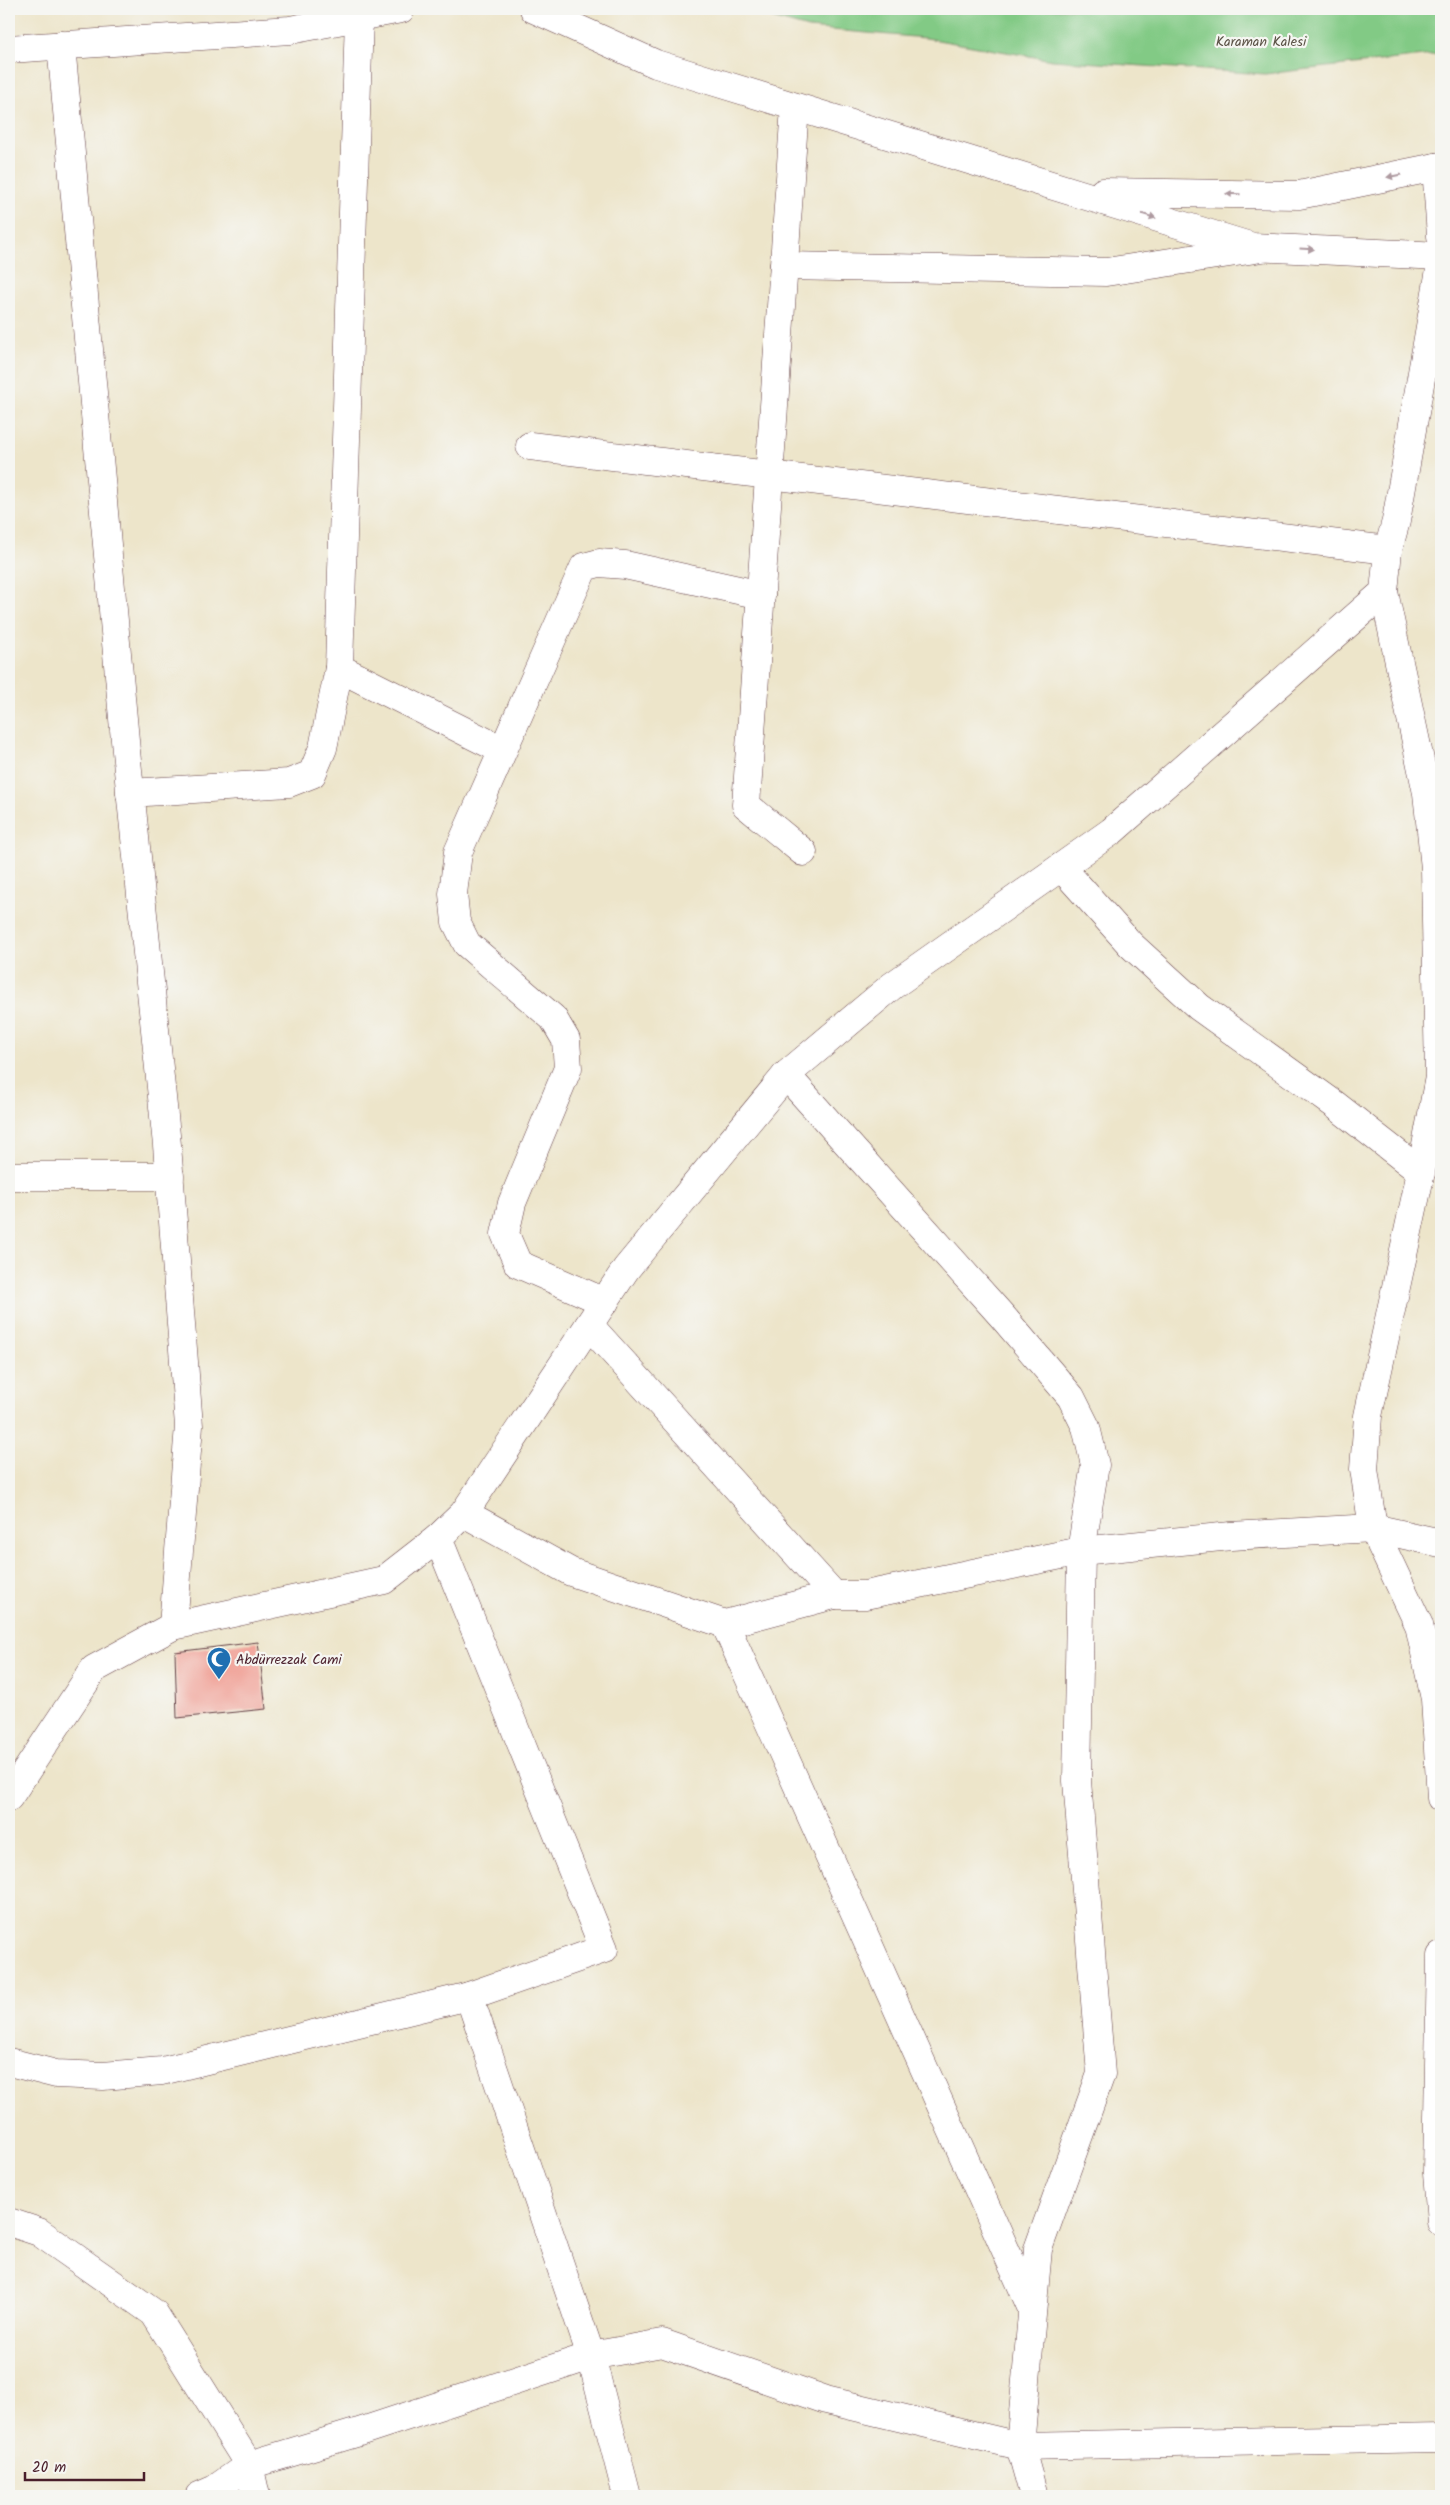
<svg xmlns="http://www.w3.org/2000/svg" width="1450" height="2505" viewBox="0 0 1450 2505" font-family="Kalam,sans-serif">
  <style>
    .green { fill: #82ca85; stroke: #667458 }
    .building { fill: #f09b91 }
    .lines { fill: none; stroke-linecap: round; stroke-linejoin: round }
    .minor-casing { stroke: #623d43; stroke-width: 29 }
    .tertiary-casing { stroke: #623d43; stroke-width: 29 }
    .minor { stroke: #fff; stroke-width: 28 }
    .tertiary { stroke: #fff; stroke-width: 28 }
    .oneway { fill: #ae9aa0 }
    .labels { text-anchor: middle; stroke-width: 4.5; stroke-linejoin: round; paint-order: stroke }
    .park-label { font-size: 14px; fill: #5b5246; stroke: #f6f6f2 }
    .poi-label { font-size: 14px; fill: #4a1f2b; stroke: #f6f6f2; text-anchor: start }
  </style>
  <rect width="100%" height="100%" fill="#f6f6f2"/>
  <filter id="ink" filterUnits="userSpaceOnUse"><feTurbulence type="fractalNoise" baseFrequency=".02" numOctaves="2"/><feDisplacementMap in="SourceGraphic" scale="10" xChannelSelector="R" yChannelSelector="G"/><feConvolveMatrix kernelMatrix="1 2 1 2 8 2 1 2 1" color-interpolation-filters="sRGB"/></filter>
  <filter id="wash" filterUnits="userSpaceOnUse"><feTurbulence type="fractalNoise" baseFrequency=".0096" numOctaves="4" result="noise"/><feDisplacementMap in="SourceGraphic" scale="20" xChannelSelector="R" yChannelSelector="G"/><feGaussianBlur stdDeviation="1.12" result="paint"/><feColorMatrix in="noise" values="0 0 0 0 0 0 0 0 0 0 0 0 0 0 0 0 0 1.4 0 .05"/><feComposite in="paint" operator="in"/></filter>
  <g filter="url(#wash)">
    <rect width="100%" height="100%" fill="#ede5ca"/>
    <!-- green -->
    <polygon class="green" points="740,9 1441,9 1441,54 1265,74 1052,60 926,38 808,28"/>
    <g id="blocks">
      <!-- building -->
      <polygon class="building" points="258,1642 266,1709 177,1718 175,1652"/>
    </g>
  </g>
  <g filter="url(#ink)">
    <use href="#blocks" fill-opacity="0" stroke="#623d43" stroke-width="1"/>
    <g class="lines">
      <defs>
        <g id="minor">
          <polyline points="359,17 339,668 502,750"/>
          <polyline points="61,45 126,751 167,1145 189,1426 173,1626"/>
          <polyline points="9,49 290,30 401,9"/>
          <polyline points="795,107 746,805 803,852"/>
          <polyline points="784,266 1106,272 1262,248"/>
          <polyline points="530,446 1388,550"/>
          <polyline points="1384,592 1427,793 1435,868 1439,1077 1421,1172 1368,1416 1364,1469 1373,1528 1419,1625 1435,1699 1441,1798"/>
          <polyline points="130,793 289,783 312,774 323,748 339,668"/>
          <polyline points="1061,867 1131,945 1199,1007 1334,1104 1421,1172"/>
          <polyline points="786,1075 1002,1316 1071,1397 1086,1427 1095,1465 1081,1551 1077,1781 1101,2074 1038,2249 1020,2446 1034,2496"/>
          <polyline points="9,1176 170,1176"/>
          <polyline points="605,1302 518,1264 505,1234 512,1203 568,1068 566,1040 553,1018 467,944 456,922 453,894 458,852 584,567 599,563 625,565 761,595"/>
          <polyline points="589,1325 834,1595"/>
          <polyline points="464,1513 571,1572 725,1624 834,1595 865,1595 1081,1551 1231,1536 1373,1528 1441,1543"/>
          <polyline points="438,1538 604,1949 469,1996 591,2356 627,2496"/>
          <polyline points="725,1624 1032,2309"/>
          <polyline points="1441,1956 1437,2173 1441,2222"/>
          <polyline points="9,2062 56,2074 103,2076 162,2071 469,1996"/>
          <polyline points="9,2222 39,2232 154,2313 249,2465 256,2496"/>
          <polyline points="199,2496 215,2489 249,2465 359,2432 591,2356 662,2343 826,2400 1020,2446 1441,2438"/>
        </g>
        <g id="tertiary">
          <polyline points="534,9 656,64 1253,247 1441,256"/>
          <polyline points="1436,167 1441,236"/>
          <polyline points="1103,192 1299,195 1441,166"/>
          <polyline points="9,1797 94,1669 173,1626 384,1580 438,1538 464,1513 626,1269 786,1075 892,986 1112,831 1384,592 1388,550 1396,521 1441,264"/>
        </g>
      </defs>
      <!-- minor casing -->
      <use href="#minor" class="minor-casing"/>
      <!-- tertiary casing -->
      <use href="#tertiary" class="tertiary-casing"/>
      <!-- minor -->
      <use href="#minor" class="minor"/>
      <!-- tertiary -->
      <use href="#tertiary" class="tertiary"/>
    </g>
    <!-- one-way arrows -->
    <defs><path id="oneway-solid" d="M-6-.8H1V-3.2L6.5 0L1 3.2V.8H-6Z" transform="scale(1.25)"/></defs>
    <g class="oneway">
      <use href="#oneway-solid" transform="translate(1394 176) rotate(169)"/>
      <use href="#oneway-solid" transform="translate(1233 194) rotate(-179)"/>
      <use href="#oneway-solid" transform="translate(1149 216) rotate(17)"/>
      <use href="#oneway-solid" transform="translate(1307 249) rotate(3)"/>
    </g>
  </g>
  <!-- icons -->
  <defs>
    <symbol id="mosque-pin" viewBox="-11 -11 22 30"><path d="M0 17L-7.5 6A9.5 9.5 0 1 1 7.5 6Z" fill="#1f6fb2" stroke="#f6f6f2"/><path d="M3.5-4.9A6 6 0 1 0 3.5 4.9A5 5 0 1 1 3.5-4.9Z" fill="#fff"/></symbol>
  </defs>
  <g fill-rule="evenodd">
    <use href="#mosque-pin" x="205" y="1645" width="28" height="38"/>
  </g>
  <g class="labels">
    <!-- park labels -->
    <g class="park-label">
      <text x="1261" y="46">Karaman Kalesi</text>
    </g>
    <!-- poi labels -->
    <g class="poi-label">
      <text x="236" y="1664">Abdürrezzak Cami</text>
    </g>
  </g>
  <!-- margin -->
  <rect width="1450" height="2505" fill="none" stroke="#f6f6f2" stroke-width="30"/>
  <!-- scale -->
  <path d="M25 2472v8h119v-8" fill="none" stroke="#4a1f2b" stroke-width="2.5"/>
  <text x="32" y="2472" font-size="15" fill="#4a1f2b" stroke="#f6f6f2" stroke-width="4" paint-order="stroke">20 m</text>
</svg>
